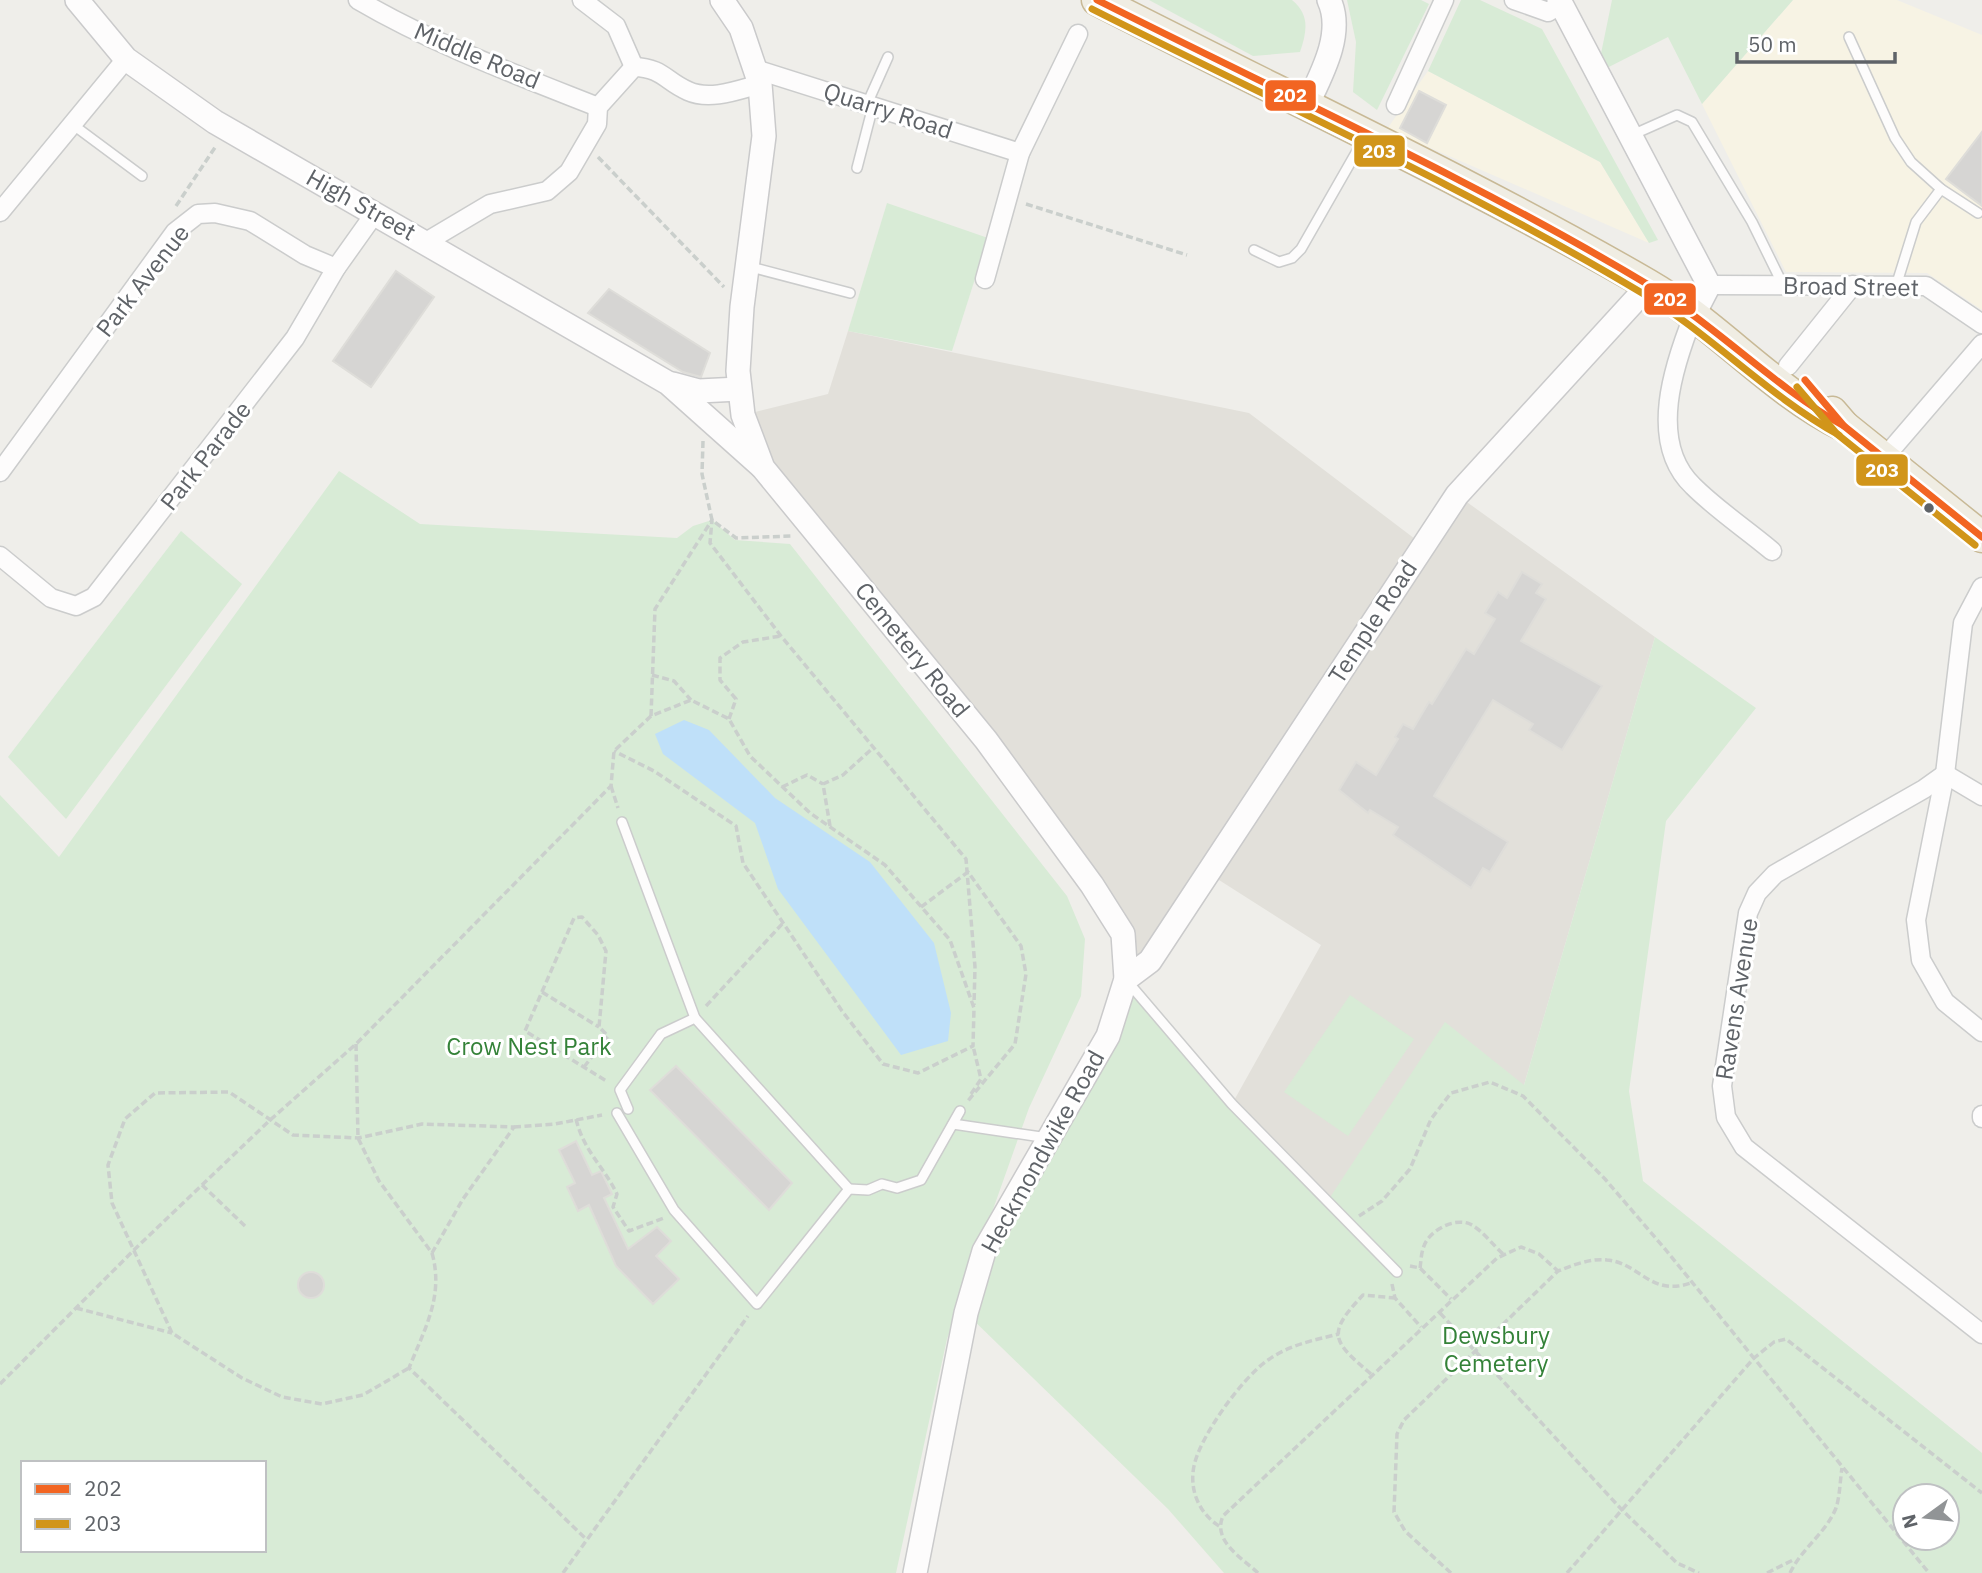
<svg xmlns="http://www.w3.org/2000/svg" width="1982" height="1573" viewBox="0 0 1982 1573" font-family="'IBM Plex Sans',sans-serif">
  <style>
    .commercial { fill: #f7f3e4 }
    .education { fill: #e2e0da }
    .green { fill: #d8ebd6; fill-rule: evenodd }
    .water { fill: #bfe0f9 }
    .building { fill: #d6d5d3; stroke: #deddd9; stroke-width: 2 }
    .lines { fill: none; stroke-linecap: round; stroke-linejoin: round }
    .lane-casing { stroke: #cbcccc; stroke-width: 12 }
    .street-casing { stroke: #cbcccc; stroke-width: 21 }
    .secondary-casing { stroke: #cacacb; stroke-width: 26 }
    .highway-casing { stroke: #c8b996; stroke-width: 33 }
    .path { stroke: #cacfcc; stroke-width: 3.5; stroke-dasharray: 7 3.5; stroke-linecap: butt }
    .lane { stroke: #fdfcfc; stroke-width: 9 }
    .street { stroke: #fdfcfc; stroke-width: 18 }
    .secondary { stroke: #fdfcfc; stroke-width: 23 }
    .highway { stroke: #f0ede3; stroke-width: 30 }
    .bus-1-casing { stroke: #fff; stroke-width: 12 }
    .bus-2-casing { stroke: #fff; stroke-width: 12 }
    .bus-1 { stroke: #f26522; stroke-width: 7 }
    .bus-2 { stroke: #d1951a; stroke-width: 7 }
    .bus-dot { fill: #5f6368; stroke: #fff; stroke-width: 2.5 }
    .labels { text-anchor: middle; stroke-width: 6; stroke-linejoin: round; paint-order: stroke }
    .street-label { font-size: 24px; fill: #5f6368; stroke: #fff }
    .park-label { font-size: 24px; fill: #348238; stroke: #fff }
    .line-badge { stroke: #fff; stroke-width: 2.5 }
    .badge-label { font-size: 19px; text-anchor: middle; font-weight: bold; fill: #fff }
  </style>
  <rect width="100%" height="100%" fill="#efeeea"/>
  <!-- commercial -->
  <g class="commercial">
    <polygon points="1793,0 1897,0 1982,35 1982,310 1927,273 1786,272 1702,104"/>
    <polygon points="1428,71 1600,162 1649,243 1387,129"/>
  </g>
  <!-- education -->
  <polygon class="education" points="848,331 1249,413 1423,545 1457,495 1655,637 1524,1085 1328,1202 1232,1104 1321,945 1208,873 1126,979 1123,934 815,533 743,415 828,394"/>
  <!-- green -->
  <g class="green">
    <path d="M1149,0H1292C1310,15 1307,31 1300,52L1253,56Z"/>
    <polygon points="1347,0 1421,0 1429,4 1377,110 1353,92 1356,42"/>
    <polygon points="1461,0 1480,0 1542,29 1658,240 1649,243 1600,162 1428,71"/>
    <polygon points="1612,0 1793,0 1702,104 1668,37 1597,73"/>
    <polygon points="887,203 988,238 952,351 848,331"/>
    <path d="M339,471L420,524L677,538L693,526L712,520L735,540L790,544L1067,896L1085,939L1081,996L1029,1108L947,1339L896,1573H0V795L59,857ZM23,1463H264V1550H23Z"/>
    <polygon points="181,531 242,584 66,819 8,757"/>
    <path d="M1655,637L1756,708L1666,821L1629,1091L1643,1181L1982,1453V1573H1224L1168,1509L966,1313L1126,979L1327,1202L1445,1022L1524,1085ZM1905,1496H1947V1538H1905Z"/>
    <polygon points="1350,995 1414,1039 1348,1136 1284,1092"/>
  </g>
  <!-- water -->
  <polygon class="water" points="684,720 709,730 775,798 870,862 934,943 951,1013 948,1041 901,1055 778,889 755,823 663,754 655,734"/>
  <!-- building -->
  <g class="building">
    <polygon points="1419,91 1446,105 1427,143 1400,128"/>
    <polygon points="1982,132 1982,206 1946,179"/>
    <polygon points="396,271 434,297 371,387 333,361"/>
    <polygon points="609,289 710,353 701,377 683,372 588,313"/>
    <polygon points="1522,572 1542,584 1536,593 1546,599 1521,641 1602,686 1562,750 1529,730 1533,724 1493,700 1434,796 1508,842 1490,872 1483,868 1471,888 1393,835 1398,827 1370,810 1368,813 1339,790 1356,762 1376,775 1398,739 1395,737 1403,724 1413,729 1429,702 1432,704 1466,649 1474,654 1495,619 1485,613 1498,592 1507,598"/>
    <polygon points="676,1066 792,1183 769,1210 650,1090"/>
    <polygon points="576,1141 592,1175 601,1171 612,1194 604,1198 628,1249 657,1227 671,1241 656,1256 679,1279 653,1304 616,1266 589,1205 578,1211 567,1187 575,1183 559,1150"/>
    <circle cx="311" cy="1285" r="13"/>
  </g>
  <g class="lines">
    <defs>
      <g id="lane">
        <polyline points="1849,37 1895,138 1911,162 1941,189"/>
        <polyline points="867,104 888,57"/>
        <polyline points="72,124 142,176"/>
        <polyline points="1632,135 1677,115 1692,122 1752,222 1783,285"/>
        <polyline points="857,168 873,106"/>
        <polyline points="1254,250 1279,262 1292,258 1301,249 1365,137"/>
        <polyline points="747,266 850,293"/>
        <polyline points="1896,286 1916,222 1941,189 1978,213"/>
        <polyline points="622,822 695,1018"/>
        <polyline points="1127,981 1232,1104 1397,1272"/>
        <polyline points="617,1113 674,1210 757,1304 849,1189 695,1018 661,1034 620,1090 628,1109"/>
        <polyline points="953,1124 1048,1138"/>
        <polyline points="849,1189 868,1190 882,1184 897,1188 921,1180 960,1111"/>
      </g>
      <g id="street">
        <path d="M358,0C433,44 517,75 598,107"/>
        <polyline points="582,0 616,26 634,67"/>
        <polyline points="1514,0 1548,12 1561,4"/>
        <polyline points="755,69 1020,153"/>
        <polyline points="1396,105 1444,0"/>
        <polyline points="0,212 126,59"/>
        <path d="M426,242L490,204L547,191L569,172L597,124L598,107L634,67C663,68 665,81 688,91C710,101 738,90 760,84"/>
        <polyline points="985,279 1020,153 1078,34"/>
        <polyline points="1709,285 1926,286 1982,324"/>
        <path d="M1694,314C1674,364 1647,442 1693,486C1717,510 1746,529 1772,551"/>
        <polyline points="1788,366 1853,285"/>
        <polyline points="1884,458 1982,344"/>
        <polyline points="0,472 175,232 198,214 215,213 250,221 305,255 336,268"/>
        <polyline points="0,556 51,598 76,606 94,597 295,338 336,268 373,216"/>
        <polyline points="1982,587 1963,623 1945,774 1916,920 1921,960 1945,1002 1982,1032"/>
        <polyline points="1982,796 1945,774 1924,789 1775,874 1757,893 1748,913 1722,1086 1726,1117 1744,1147 1982,1334"/>
        <polyline points="1982,1115 1982,1118"/>
      </g>
      <g id="secondary">
        <polyline points="77,0 126,59 215,122 668,383 761,466"/>
        <polyline points="722,0 741,28 760,84 764,136 742,307 738,371 743,415 763,468 986,740 1092,885 1123,934 1126,979 1108,1036 984,1251 966,1313 915,1573"/>
        <polyline points="1559,0 1709,285 1694,314"/>
        <path d="M1306,107C1320,77 1345,34 1329,0"/>
        <polyline points="673,384 699,391 739,389"/>
        <polyline points="1126,979 1150,961 1457,495 1649,285"/>
      </g>
      <g id="highway">
        <path d="M1097,0C1280,94 1469,181 1647,284C1718,325 1771,390 1844,426"/>
        <polyline points="1832,412 1844,426 1982,537"/>
      </g>
    </defs>
    <!-- lane casing -->
    <use href="#lane" class="lane-casing"/>
    <!-- street casing -->
    <use href="#street" class="street-casing"/>
    <!-- secondary casing -->
    <use href="#secondary" class="secondary-casing"/>
    <!-- highway casing -->
    <use href="#highway" class="highway-casing"/>
    <!-- path -->
    <g class="path">
      <polyline points="598,157 724,287"/>
      <polyline points="1026,204 1187,255"/>
      <polyline points="176,206 216,146"/>
      <polyline points="703,441 702,474 712,520 736,538 793,536"/>
      <polyline points="652,675 674,681 691,700"/>
      <polyline points="651,716 655,609 712,520 710,543 781,636 966,859 975,967 974,1005"/>
      <polyline points="729,719 736,699 720,680 720,658 743,642 781,636"/>
      <polyline points="611,786 618,808"/>
      <polyline points="782,787 807,775 823,784"/>
      <polyline points="830,826 823,784 843,775 874,747"/>
      <polyline points="921,907 968,872 1021,946 1026,974 1015,1044 967,1102"/>
      <polyline points="542,992 599,1027"/>
      <polyline points="706,1006 784,922"/>
      <polyline points="356,1044 358,1138 379,1181 432,1253 463,1199 514,1127 422,1124 358,1138 293,1135 229,1092 155,1093 125,1119 108,1165 112,1203 172,1333 242,1378 282,1397 322,1404 363,1395 409,1368"/>
      <polyline points="584,1067 608,1036 599,1027 606,951 598,935 582,917 574,918 525,1031 608,1082"/>
      <polyline points="971,1094 981,1079 973,1046"/>
      <path d="M576,1119C584,1152 603,1165 617,1194L613,1207L629,1231L664,1218"/>
      <polyline points="514,1127 555,1124 602,1115"/>
      <polyline points="202,1185 245,1226"/>
      <polyline points="1359,1216 1382,1201 1410,1169 1431,1119 1451,1093 1490,1082 1523,1096 1605,1179 1665,1249 1929,1573"/>
      <path d="M432,1253C444,1296 425,1328 409,1368L586,1539"/>
      <polyline points="1410,1266 1420,1268 1451,1299"/>
      <path d="M1420,1268C1421,1262 1421,1253 1424,1246C1429,1231 1454,1217 1470,1224C1482,1230 1493,1245 1503,1254"/>
      <polyline points="1392,1284 1395,1298 1421,1327"/>
      <polyline points="76,1308 172,1333"/>
      <polyline points="1440,1313 1623,1511 1677,1563 1699,1573"/>
      <path d="M1371,1374C1332,1341 1326,1334 1363,1295L1395,1298"/>
      <polyline points="0,1384 135,1249 269,1121 356,1044 611,786 614,751 651,716 691,700 729,719 750,756 810,813 885,865 950,940 974,1008 973,1046 918,1073 883,1064 842,1011 743,863 736,826 654,771 614,751"/>
      <path d="M1219,1526C1199,1513 1189,1490 1194,1466C1200,1436 1243,1377 1268,1360C1289,1345 1314,1340 1339,1334"/>
      <polyline points="563,1573 748,1316"/>
      <path d="M1258,1573C1242,1558 1212,1541 1223,1516L1497,1258L1521,1247L1539,1254L1558,1271"/>
      <path d="M1451,1573L1405,1531L1394,1512L1397,1434L1404,1420L1558,1271C1573,1265 1591,1258 1607,1260C1640,1263 1650,1297 1691,1283"/>
      <polyline points="1567,1573 1754,1358 1774,1342 1786,1339 1982,1493"/>
      <polyline points="1767,1573 1795,1559"/>
      <path d="M1790,1573C1802,1548 1826,1533 1836,1508C1840,1496 1840,1480 1842,1468"/>
    </g>
    <!-- lane -->
    <use href="#lane" class="lane"/>
    <!-- street -->
    <use href="#street" class="street"/>
    <!-- secondary -->
    <use href="#secondary" class="secondary"/>
    <!-- highway -->
    <use href="#highway" class="highway"/>
    <defs>
      <g id="bus-1">
        <path d="M1097,0C1281,93 1470,178 1647,284C1717,326 1773,386 1844,426"/>
        <polyline points="1805,380 1844,426 1982,537"/>
      </g>
      <g id="bus-2">
        <path d="M1092,9C1276,102 1465,187 1642,293C1712,335 1767,395 1839,435"/>
        <polyline points="1797,387 1837,434 1975,545"/>
      </g>
    </defs>
    <!-- bus-1 casing -->
    <use href="#bus-1" class="bus-1-casing"/>
    <!-- bus-2 casing -->
    <use href="#bus-2" class="bus-2-casing"/>
    <!-- bus-1 -->
    <use href="#bus-1" class="bus-1"/>
    <!-- bus-2 -->
    <use href="#bus-2" class="bus-2"/>
  </g>
  <!-- markers -->
  <circle class="bus-dot" cx="1929" cy="508" r="6"/>
  <g class="labels">
    <!-- street labels -->
    <g class="street-label">
      <text transform="translate(477 56) rotate(23)" y="8">Middle Road</text>
      <text transform="translate(888 111) rotate(18)" y="8">Quarry Road</text>
      <text transform="translate(361 205) rotate(29)" y="8">High Street</text>
      <text transform="translate(143 281) rotate(-52)" y="8">Park Avenue</text>
      <text transform="translate(1851 287) rotate(1)" y="8">Broad Street</text>
      <text transform="translate(206 456) rotate(-52)" y="8">Park Parade</text>
      <text transform="translate(1373 622) rotate(-57)" y="8">Temple Road</text>
      <text transform="translate(912 650) rotate(51)" y="8">Cemetery Road</text>
      <text transform="translate(1737 999) rotate(-81)" y="8">Ravens Avenue</text>
      <text transform="translate(1043 1152) rotate(-61)" y="8">Heckmondwike Road</text>
    </g>
    <!-- park labels -->
    <g class="park-label">
      <text x="529" y="1055">Crow Nest Park</text>
      <text x="1496" y="1344">Dewsbury<tspan x="1496" dy="28">Cemetery</tspan></text>
    </g>
  </g>
  <g class="line-badge">
    <rect x="1264" y="79" width="53" height="33" rx="7" fill="#f26522"/>
    <rect x="1353" y="134" width="53" height="34" rx="7" fill="#d1951a"/>
    <rect x="1643" y="282" width="54" height="34" rx="7" fill="#f26522"/>
    <rect x="1855" y="453" width="54" height="34" rx="7" fill="#d1951a"/>
  </g>
  <g class="badge-label">
    <text x="1290" y="102">202</text>
    <text x="1379" y="158">203</text>
    <text x="1670" y="306">202</text>
    <text x="1882" y="477">203</text>
  </g>
  <!-- legend -->
  <rect x="21" y="1461" width="245" height="91" fill="#ffffff" stroke="#bfc1c3" stroke-width="2"/>
  <rect x="35" y="1484" width="35" height="10" fill="#f26522" stroke="#bfc1c3" stroke-width="2"/>
  <text x="84" y="1496" font-size="21" fill="#5f6368">202</text>
  <rect x="35" y="1519" width="35" height="10" fill="#d1951a" stroke="#bfc1c3" stroke-width="2"/>
  <text x="84" y="1531" font-size="21" fill="#5f6368">203</text>
  <!-- north arrow -->
  <g transform="translate(1926 1517) rotate(255)"><circle r="33" fill="#ffffff" stroke="#bfc1c3" stroke-width="2"/>
  <path d="M0-5L12 26L0 18L-12 26Z" fill="#919496"/>
  <text y="-10" font-size="19" font-weight="bold" text-anchor="middle" fill="#5f6368">N</text>
  </g>
  <!-- scale -->
  <path d="M1737 52v10h158v-10" fill="none" stroke="#5f6368" stroke-width="3.5"/>
  <text x="1748" y="52" font-size="21" fill="#5f6368" stroke="#ffffff" stroke-width="5" paint-order="stroke">50 m</text>
</svg>
